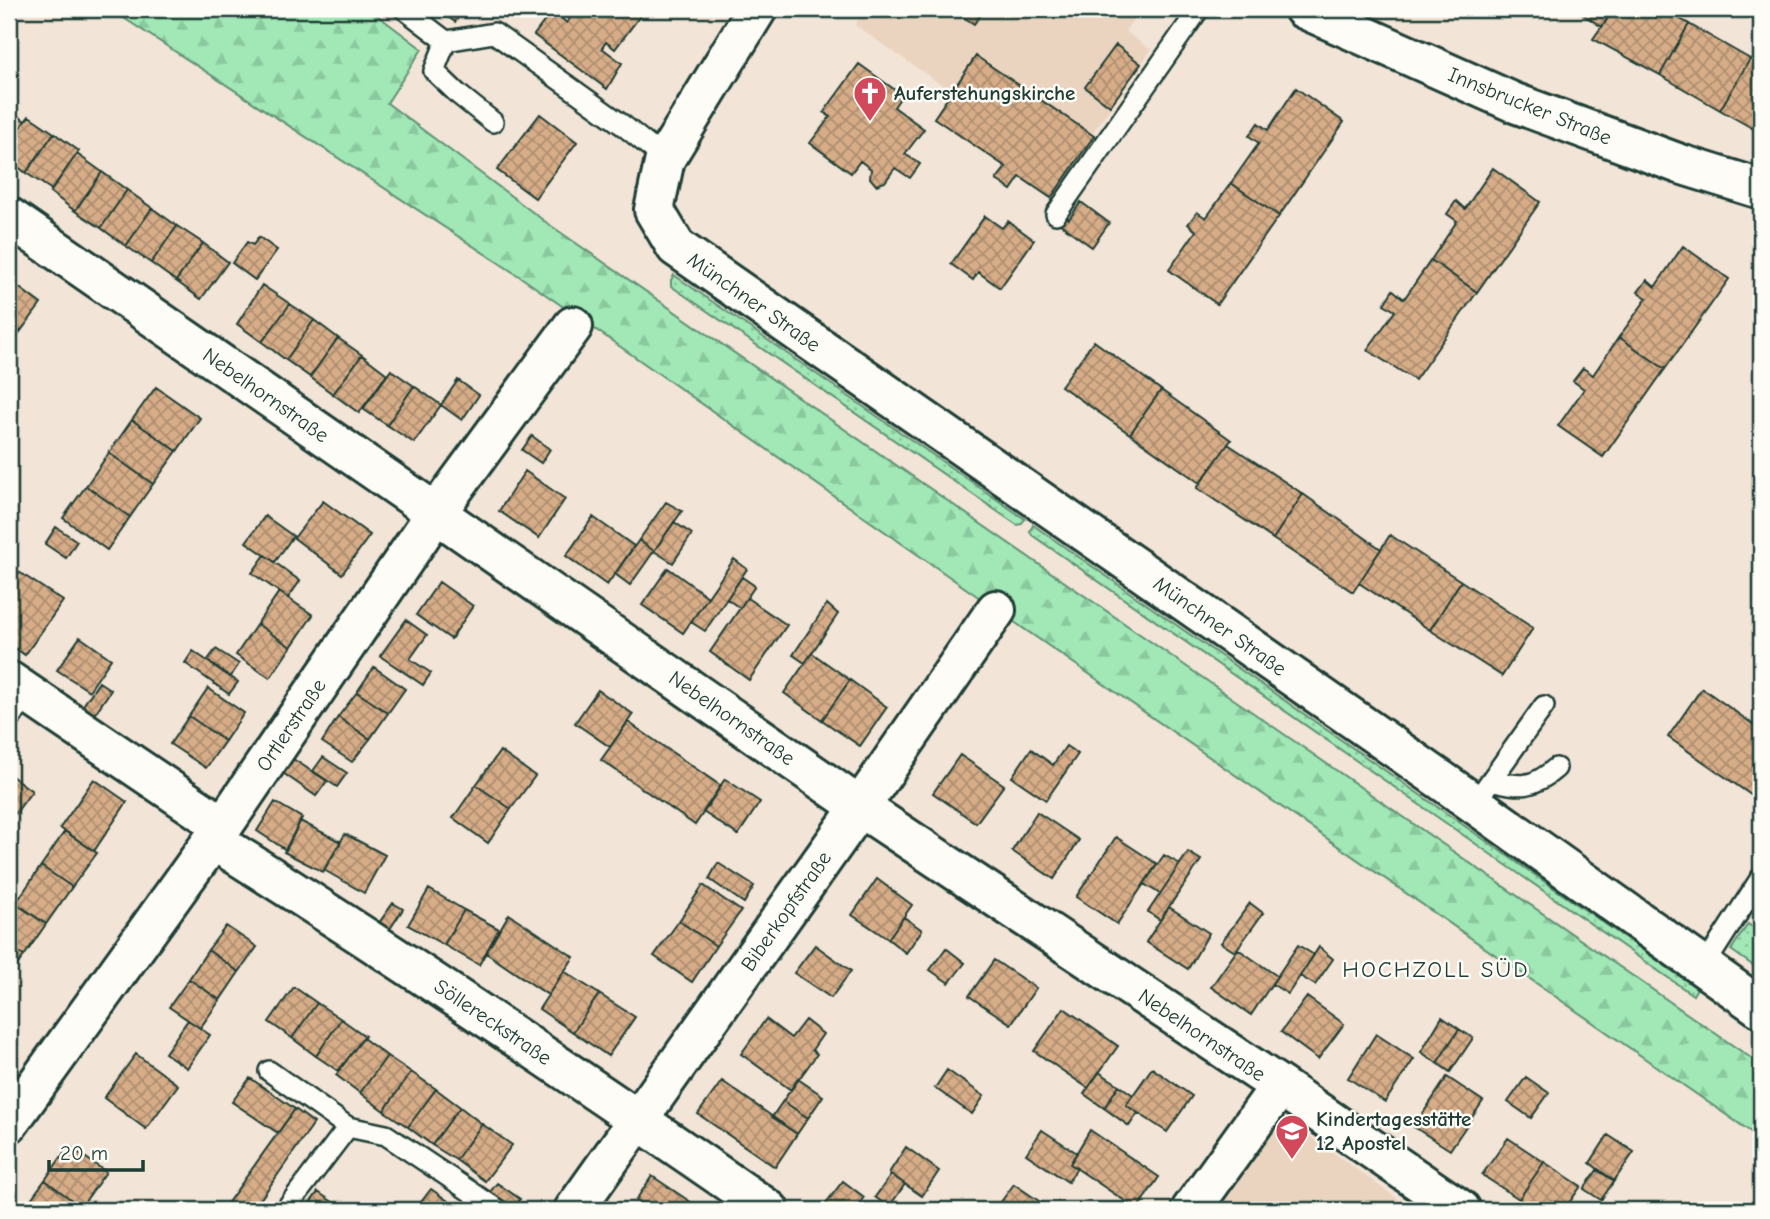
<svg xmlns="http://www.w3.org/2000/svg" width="1770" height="1219" font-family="'Comic Neue',sans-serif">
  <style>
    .built { fill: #ead4bf }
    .grass { fill: url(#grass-dots); stroke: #609275; stroke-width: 2 }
    .forest { fill: url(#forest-firs); stroke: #609275; stroke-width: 2 }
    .building { fill: url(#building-cross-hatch); stroke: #1f3d34; stroke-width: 2 }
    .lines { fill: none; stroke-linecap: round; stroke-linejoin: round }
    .service-casing { stroke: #1f3d34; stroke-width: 24 }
    .minor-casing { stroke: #1f3d34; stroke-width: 44 }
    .service { stroke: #fdfcf7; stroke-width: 19 }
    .minor { stroke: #fdfcf7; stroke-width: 38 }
    .labels { text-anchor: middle; stroke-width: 5; stroke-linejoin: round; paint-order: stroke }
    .poi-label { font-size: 21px; font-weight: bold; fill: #1f3d34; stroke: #fdfcf7; text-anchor: start }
    .street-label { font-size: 21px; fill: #1f3d34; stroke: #fdfcf7 }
    .neighbourhood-label { font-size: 23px; letter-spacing: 2px; fill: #1f3d34; stroke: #fdfcf7 }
  </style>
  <defs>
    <pattern id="grass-dots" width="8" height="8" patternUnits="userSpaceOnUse" patternTransform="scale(1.75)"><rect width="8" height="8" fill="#a1e8b6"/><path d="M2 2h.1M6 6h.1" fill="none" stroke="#8ac89d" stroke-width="1.8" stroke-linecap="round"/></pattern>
    <pattern id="forest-firs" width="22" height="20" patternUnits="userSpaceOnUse" patternTransform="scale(1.75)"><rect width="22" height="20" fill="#a1e8b6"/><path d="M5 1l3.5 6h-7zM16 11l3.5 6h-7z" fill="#8ac89d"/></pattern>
    <pattern id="building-cross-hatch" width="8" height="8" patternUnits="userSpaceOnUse" patternTransform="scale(1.75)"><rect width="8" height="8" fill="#d7ad88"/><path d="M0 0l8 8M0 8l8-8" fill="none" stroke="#ae8e70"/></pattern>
  </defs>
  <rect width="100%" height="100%" fill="#f2e4d6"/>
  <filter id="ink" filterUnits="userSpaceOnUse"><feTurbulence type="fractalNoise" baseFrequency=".0143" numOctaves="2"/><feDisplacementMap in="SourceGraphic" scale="14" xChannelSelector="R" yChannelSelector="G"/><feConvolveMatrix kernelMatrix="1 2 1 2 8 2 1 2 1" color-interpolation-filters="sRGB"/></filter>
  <g filter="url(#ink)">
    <path class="built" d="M865,9H1140L1125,31L1151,50L1091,135L976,57L952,92L855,25Z
      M1275,1111L1413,1210H1207Z"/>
    <path class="grass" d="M674,275L1025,519L1021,524L1017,525L671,286V280Z
      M1033,525L1697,988L1693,995L1032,535L1030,531Z
      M1748,924L1761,933V971L1731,950Z"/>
    <path class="forest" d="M110,9H369L422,49L387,103L547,223L1761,1065V1122L1754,1134L1007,617L522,278Z"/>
    <path class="building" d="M436,9H465L455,22Z
      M557,9H640L643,12L615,49L606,42L602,48L622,63L607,89L534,35L552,11L567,23L570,18Z
      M951,9H985L974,24Z
      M1575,9H1614L1602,27Z
      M1614,9H1662L1689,24L1660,75L1593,39Z
      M1689,24L1750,59L1720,110L1660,75Z
      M1116,45L1141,64L1110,106L1085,87Z
      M976,56L1094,136L1051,198L1020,177L1011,190L1001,183L996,180L1006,167L934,118Z
      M1750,59L1761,65V133L1720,110Z
      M859,64L902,95L894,107L924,129L905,154L920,164L910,178L895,168L885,182L876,185L870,178L871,169L860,161L851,173L810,143L830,117L824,112Z
      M1296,88L1344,122L1279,216L1231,183L1259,143L1249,136L1258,123L1268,130Z
      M9,109L25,121L9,143Z
      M540,114L577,142L535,198L497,170Z
      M29,116L54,133L26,173L9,160V143Z
      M54,133L79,151L52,190L26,173Z
      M77,154L102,172L75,211L50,192Z
      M1493,168L1540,202L1477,292L1431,260L1457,221L1447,214L1456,201L1465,209Z
      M102,172L127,190L101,228L75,211Z
      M1231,183L1279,216L1217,304L1169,270L1196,231L1188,224L1197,212L1206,218Z
      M127,190L152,208L126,246L101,228Z
      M1081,202L1109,223L1092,247L1056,221L1062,213L1069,219Z
      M152,208L177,226L151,263L126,246Z
      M985,216L1002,228L1008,221L1034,240L1000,288L978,272L973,280L951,264Z
      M177,226L203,243L176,281L151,263Z
      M259,237L277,250L255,280L232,263L247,242L253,245Z
      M203,243L228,262L201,299L176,281Z
      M1683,246L1729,279L1665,369L1619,337L1647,298L1638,292L1647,280L1655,287Z
      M1431,260L1477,292L1415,380L1367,350L1395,311L1384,304L1393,290L1404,299Z
      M9,280L41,304L20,332L9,324Z
      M262,285L290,304L262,342L237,324Z
      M290,304L314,320L286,360L262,342Z
      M314,320L338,338L310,377L286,360Z
      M9,324L20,332L9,347Z
      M1619,337L1665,369L1603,457L1558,426L1584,389L1573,381L1583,368L1593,375Z
      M338,338L362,355L333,394L310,377Z
      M1094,341L1161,390L1130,434L1061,386Z
      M362,355L387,374L359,413L333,394Z
      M391,370L414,386L387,425L363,409Z
      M458,380L479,395L462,420L441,405Z
      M414,386L441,405L414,443L387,425Z
      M156,387L200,418L177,451L132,420Z
      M1161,390L1231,440L1200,483L1130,434Z
      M132,420L177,451L153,484L109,453Z
      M532,436L550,449L541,463L522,450Z
      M1228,444L1303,494L1273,539L1197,488Z
      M109,453L153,484L130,517L86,486Z
      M525,471L565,499L539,538L499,511Z
      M86,486L130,517L107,550L63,518Z
      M1303,494L1381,549L1353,592L1273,539Z
      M323,501L370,535L342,574L294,538Z
      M666,502L682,511L654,551L639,540Z
      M265,516L293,536L275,562L246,542Z
      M593,517L634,546L607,585L566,556Z
      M674,522L692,534L673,563L654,551Z
      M56,527L77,541L66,558L45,544Z
      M1390,535L1461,581L1430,630L1359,583Z
      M639,540L654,551L630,585L615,574Z
      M265,555L300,581L288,598L252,573Z
      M734,559L747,569L705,631L691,622Z
      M668,568L708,597L683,633L642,605Z
      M19,572L63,601L25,655L9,644V588Z
      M742,577L755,586L740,608L727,599Z
      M1461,581L1533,628L1502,676L1430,630Z
      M439,582L473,606L451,639L416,615Z
      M279,592L313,615L291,647L257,624Z
      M747,598L787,625L749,680L710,652Z
      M827,604L838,614L805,663L793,655Z
      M406,620L427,635L410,659L431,673L423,685L380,656Z
      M257,624L291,647L270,678L236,655Z
      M80,637L111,659L89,691L57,670Z
      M216,649L239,664L230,677L207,661Z
      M193,651L238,682L229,694L185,663Z
      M812,653L850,680L822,720L784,693Z
      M374,667L405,689L388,713L357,692Z
      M850,680L887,707L860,746L822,720Z
      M99,682L111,690L94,715L82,707Z
      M208,688L244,713L225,741L189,716Z
      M1702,688L1761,730V802L1668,737Z
      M598,690L633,714L610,747L575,723Z
      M357,692L388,713L370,739L338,717Z
      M189,716L225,741L206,768L170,744Z
      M338,717L370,739L352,762L322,742Z
      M628,722L721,786L695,825L601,760Z
      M1066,746L1078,754L1046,800L1012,777L1031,749L1053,765Z
      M500,751L535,776L511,809L476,785Z
      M960,755L1004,785L976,823L933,793Z
      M323,757L347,773L337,787L313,771Z
      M293,759L327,781L316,796L283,773Z
      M9,774L32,791L15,814L9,810Z
      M94,779L127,802L94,851L60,828Z
      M725,779L760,802L738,835L703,812Z
      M476,785L511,809L488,843L453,818Z
      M275,802L302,818L286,850L257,831Z
      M1037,812L1079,840L1054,879L1012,851Z
      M300,821L341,842L323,872L284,852Z
      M65,831L97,853L72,887L41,866Z
      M345,834L385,855L364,893L324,870Z
      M1116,837L1157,864L1117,924L1076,897Z
      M1188,852L1201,860L1160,920L1148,912Z
      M1164,855L1180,864L1160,894L1144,884Z
      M718,863L754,886L744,903L709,879Z
      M41,866L72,887L46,924L16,903Z
      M877,879L912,905L888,939L852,915Z
      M703,885L741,911L716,946L679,921Z
      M429,889L464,910L444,945L408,925Z
      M13,902L46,924L24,956L9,946V908Z
      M393,903L403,909L390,929L379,923Z
      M1250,903L1263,913L1235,952L1221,943Z
      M1169,907L1209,933L1188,969L1146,942Z
      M464,910L499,929L479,965L444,945Z
      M509,914L574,957L548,995L486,953Z
      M904,917L922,930L906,953L888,939Z
      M679,921L716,946L692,982L654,956Z
      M226,926L257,947L239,972L208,950Z
      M815,945L851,971L831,998L794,973Z
      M1298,945L1314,955L1288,994L1272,984Z
      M9,946L24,956L12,972L9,969Z
      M1319,947L1333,959L1315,985L1300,976Z
      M946,948L965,963L949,983L930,970Z
      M1238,949L1277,976L1251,1015L1211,987Z
      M208,950L239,972L220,1000L189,979Z
      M994,960L1036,988L1011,1024L969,996Z
      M564,971L599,994L573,1032L539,1009Z
      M189,979L220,1000L200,1028L169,1007Z
      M294,987L317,1003L292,1038L269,1022Z
      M599,994L635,1017L608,1056L573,1032Z
      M1307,997L1344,1024L1318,1059L1281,1032Z
      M317,1003L341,1019L316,1056L292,1038Z
      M1064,1008L1118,1046L1088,1088L1034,1051Z
      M1442,1017L1459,1029L1437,1063L1421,1052Z
      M341,1019L365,1036L338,1071L316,1056Z
      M766,1019L791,1038L805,1020L823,1034L812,1050L817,1054L791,1090L741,1054Z
      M188,1020L210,1035L187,1068L165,1053Z
      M1459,1029L1473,1038L1450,1072L1437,1063Z
      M1376,1034L1414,1059L1385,1102L1348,1078Z
      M363,1038L387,1056L360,1093L336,1075Z
      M136,1054L178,1085L146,1129L104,1098Z
      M387,1056L411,1072L384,1111L360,1093Z
      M1152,1068L1192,1096L1167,1132L1126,1105Z
      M947,1070L984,1096L972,1114L935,1088Z
      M411,1072L436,1089L408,1127L384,1111Z
      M1099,1072L1119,1085L1104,1108L1084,1094Z
      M1447,1077L1483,1101L1450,1150L1414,1127Z
      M1526,1077L1549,1093L1531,1118L1508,1102Z
      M250,1078L295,1109L278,1133L232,1102Z
      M798,1079L823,1096L808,1118L783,1101Z
      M722,1081L797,1134L775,1167L698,1114Z
      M1119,1085L1133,1095L1126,1105L1138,1113L1129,1126L1104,1108Z
      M436,1089L460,1107L432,1145L408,1127Z
      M783,1101L808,1118L797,1134L772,1117Z
      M460,1107L482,1124L456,1160L432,1145Z
      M295,1109L314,1123L253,1210H227L224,1208Z
      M482,1124L512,1145L485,1181L456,1160Z
      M1042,1130L1077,1153L1070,1164L1077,1168L1068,1182L1026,1154Z
      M1090,1130L1159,1177L1137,1209L1070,1164Z
      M1608,1135L1634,1152L1614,1181L1590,1163Z
      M1508,1138L1544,1162L1519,1199L1482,1175Z
      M69,1146L106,1172L81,1207L45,1180Z
      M906,1147L939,1171L922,1196L889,1173Z
      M1544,1162L1581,1186L1564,1210H1535L1519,1199Z
      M1597,1170L1614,1181L1601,1200L1584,1189Z
      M891,1175L905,1184L889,1207L875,1197Z
      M652,1176L692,1203L687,1210H651L636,1200Z
      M45,1180L81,1207L78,1210H23Z
      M843,1181L864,1197L855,1210H836L826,1203Z
      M497,1183L520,1199L512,1210L487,1196Z
      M1014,1184L1052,1210H995Z
      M431,1189L461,1210H415Z
      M318,1192L334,1203L329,1210H305Z"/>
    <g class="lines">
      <defs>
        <path id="service" d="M404,9L446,41L494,33L624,126L665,159
          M446,41L434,71L458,94L493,122
          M1056,214L1199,9
          M9,721L27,694
          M1491,780C1520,787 1532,789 1556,768
          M1474,804L1544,706
          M1703,968L1760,879
          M269,1071L348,1127L386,1135L498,1210
          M285,1210L348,1127"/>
        <path id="minor" d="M757,9L665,159L654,210L676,247L1448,785L1761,1008
          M1304,9L1515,103L1680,164L1761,189
          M9,217L860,807L1280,1086L1461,1210
          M9,681L223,826
          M213,840C402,959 586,1083 769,1210
          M9,1123L223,826L436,513L573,326
          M574,1210L860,807L996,610
          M1191,1210L1280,1086"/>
      </defs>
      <use href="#service" class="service-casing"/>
      <use href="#minor" class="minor-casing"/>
      <use href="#service" class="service"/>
      <use href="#minor" class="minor"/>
    </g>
  </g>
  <defs>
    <symbol id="church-pin" viewBox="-11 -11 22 30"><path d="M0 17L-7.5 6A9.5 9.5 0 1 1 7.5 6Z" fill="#d1495b" stroke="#fdfcf7"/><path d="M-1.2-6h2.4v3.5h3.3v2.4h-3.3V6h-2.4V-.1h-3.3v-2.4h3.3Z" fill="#fff"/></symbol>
    <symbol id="school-pin" viewBox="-11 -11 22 30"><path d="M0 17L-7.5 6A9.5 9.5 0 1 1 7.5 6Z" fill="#d1495b" stroke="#fdfcf7"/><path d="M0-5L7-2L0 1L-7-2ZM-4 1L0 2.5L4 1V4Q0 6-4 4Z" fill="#fff"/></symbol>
  </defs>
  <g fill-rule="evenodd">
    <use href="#church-pin" x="851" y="74" width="38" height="52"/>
    <use href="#school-pin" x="1273" y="1112" width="38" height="52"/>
  </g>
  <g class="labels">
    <g class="poi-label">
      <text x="894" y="100">Auferstehungskirche</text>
      <text x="1316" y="1126">Kindertagesstätte<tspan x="1316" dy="24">12 Apostel</tspan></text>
    </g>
    <g class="street-label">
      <text transform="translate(1530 106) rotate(22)" y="7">Innsbrucker Straße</text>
      <text transform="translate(754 302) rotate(35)" y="7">Münchner Straße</text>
      <text transform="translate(266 395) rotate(35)" y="7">Nebelhornstraße</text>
      <text transform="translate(1220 626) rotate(35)" y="7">Münchner Straße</text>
      <text transform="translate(732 718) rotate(35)" y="7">Nebelhornstraße</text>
      <text transform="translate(291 725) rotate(-56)" y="7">Ortlerstraße</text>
      <text transform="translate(786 911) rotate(-55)" y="7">Biberkopfstraße</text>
      <text transform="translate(493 1022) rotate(34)" y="7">Söllereckstraße</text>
      <text transform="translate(1202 1035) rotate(34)" y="7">Nebelhornstraße</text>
    </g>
    <g class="neighbourhood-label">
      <text x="1436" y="977">HOCHZOLL SÜD</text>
    </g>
  </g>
  <rect width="1770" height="1219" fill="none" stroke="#fdfcf7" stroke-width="35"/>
  <rect x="18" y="18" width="1735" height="1184" fill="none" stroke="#1f3d34" stroke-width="2.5" filter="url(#ink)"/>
  <path d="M49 1160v10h94v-10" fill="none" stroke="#1f3d34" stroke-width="3.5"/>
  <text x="60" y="1160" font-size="21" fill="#1f3d34" stroke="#fdfcf7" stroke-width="5" paint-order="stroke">20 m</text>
</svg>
